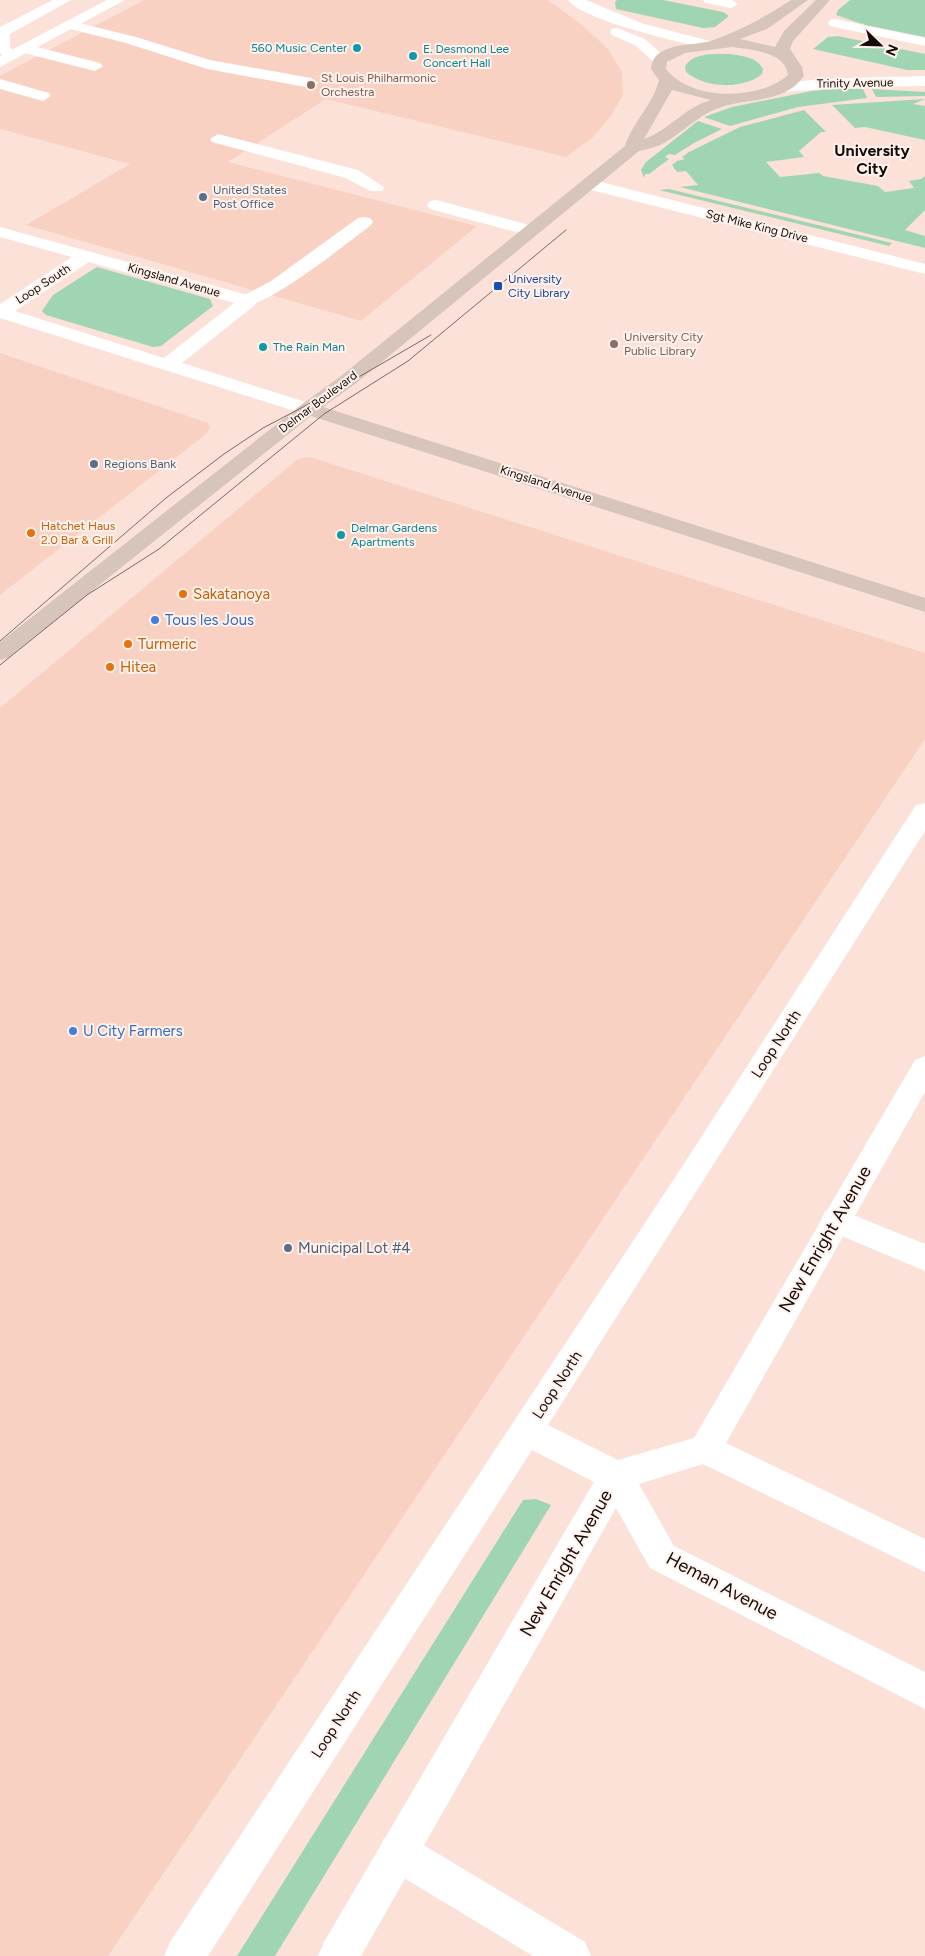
<svg xmlns="http://www.w3.org/2000/svg" width="925" height="1956" font-family="Figtree,sans-serif">
  <style>
    .built { fill: #f9d1c2 }
    .green { fill: #a0d5b3 }
    .lines { fill: none; stroke-linecap: round; stroke-linejoin: round }
    .lane { fill: #fff; fill-rule: evenodd }
    .street { fill: #fff; fill-rule: evenodd }
    .secondary { fill: #d7c5bb; fill-rule: evenodd }
    .tram { stroke: #7b6a64; stroke-width: 1 }
    .culture-dot { fill: #0f9aa8; stroke: #fff2ed; stroke-width: 2 }
    .education-dot { fill: #8d6e63; stroke: #fff2ed; stroke-width: 2 }
    .service-dot { fill: #5c6f8a; stroke: #fff2ed; stroke-width: 2 }
    .transit-dot { fill: #1a4fb4; stroke: #fff2ed; stroke-width: 2 }
    .food-dot { fill: #e8710a; stroke: #fff2ed; stroke-width: 2 }
    .shop-dot { fill: #3f7fe0; stroke: #fff2ed; stroke-width: 2 }
    .labels { text-anchor: middle; stroke-width: 4; stroke-linejoin: round; paint-order: stroke }
    .far-culture-label { font-size: 12px; fill: #0d838f; stroke: #fff2ed; text-anchor: start }
    .far-education-label { font-size: 12px; fill: #785e54; stroke: #fff2ed; text-anchor: start }
    .far-street-label { font-size: 12px; fill: #150b07; stroke: #fff2ed }
    .far-service-label { font-size: 12px; fill: #4e5e75; stroke: #fff2ed; text-anchor: start }
    .far-transit-label { font-size: 12px; fill: #164399; stroke: #fff2ed; text-anchor: start }
    .far-food-label { font-size: 12px; fill: #c56008; stroke: #fff2ed; text-anchor: start }
    .food-label { font-size: 15px; fill: #c56008; stroke: #fff2ed; text-anchor: start }
    .shop-label { font-size: 15px; fill: #366cbe; stroke: #fff2ed; text-anchor: start }
    .street-label { font-size: 15px; fill: #150b07; stroke: #fff2ed }
    .service-label { font-size: 15px; fill: #4e5e75; stroke: #fff2ed; text-anchor: start }
    .far-district-label { font-size: 16px; font-weight: bold; fill: #150b07; stroke: #fff2ed }
    .near-street-label { font-size: 18px; fill: #150b07; stroke: #fff2ed }
  </style>
  <rect width="100%" height="100%" fill="#fbe1d8"/>
  <path class="built" d="M144,0H548L581,24L608,49L622,72L623,94L611,116L592,138L566,157L326,99L228,162L477,226L361,321L26,225L130,164L0,129V76Z
    M0,353L208,423L210,428L206,434L0,595Z
    M310,457L925,653V739L108,1956H0V708L298,459Z"/>
  <path class="green" d="M617,0H663L723,12L729,16L715,27L703,28L616,9L615,2Z
    M850,0H925V37L865,25L836,15L838,10Z
    M838,36L925,54V70H907L813,49L828,37Z
    M730,54C742,56 757,57 763,69L762,74C743,90 704,88 686,72L685,66C694,52 715,54 730,54Z
    M833,89H863L867,98L798,107L730,126L704,117L732,107L812,91Z
    M872,89L925,92V96L876,97Z
    M925,99L913,104L925,106V140L865,127L855,128L832,105Z
    M804,110L826,132H821L799,151L804,157L766,162L780,177L819,173L823,176L878,186L885,192L914,188L909,181L921,179L925,176V210L905,230L925,236V248L680,187L698,185L686,171L677,172L672,165L677,161L685,159L682,157L689,152L740,127Z
    M698,121L722,129L694,143L675,155L669,154L665,157L669,159L649,174H645L644,178L641,170L646,162Z
    M669,189L892,243L889,246L659,190Z
    M97,267L210,299L213,306L161,346L153,347L46,315L42,311L53,295Z
    M536,1499L551,1505L275,1956H237L523,1500Z"/>
  <g class="lines">
    <path class="lane" d="M53,0H71L10,34V47L19,56L16,59H6L0,53V27Z
      M703,0H732L738,4L731,8L705,3Z
      M835,19L925,38V46L830,26L828,23L830,20Z
      M71,21L136,37L210,60L311,78L319,83L311,88L207,69L126,43L66,28L64,25Z
      M25,44L100,63L103,66L95,71L20,52L17,49L20,46Z
      M0,79L49,93L51,96L43,101L0,89Z
      M218,134L358,170L384,187L382,191H370L346,178L212,142L210,139Z
      M436,200L537,227L540,231L537,235L531,236L430,209L427,205L430,201Z
      M364,217L370,218L373,222L370,226C348,242 264,311 241,305L239,301L241,297L271,281L358,218Z
      M836,1208L925,1244V1271L825,1229L821,1220L825,1211Z
      M398,1832L412,1838L585,1942L591,1956H533L384,1866L378,1852L384,1838Z"/>
    <path class="street" d="M107,0H125L0,67V56Z
      M568,0H586L644,24L710,41L712,44L705,48C678,42 582,20 568,0Z
      M617,28L645,39L666,58L669,61L666,64H656L635,45L612,35L610,32L612,29Z
      M925,76V86L836,88L784,92L776,87C783,77 905,77 925,76Z
      M589,179L925,264V274L583,188L581,184L583,180Z
      M0,227L255,297L257,301L255,305L182,363L315,405L318,409L315,413H301L0,318V304L72,257L0,237ZM89,262L234,303L164,358L15,311Z
      M925,803V831L548,1425L618,1460L694,1438L915,1060L925,1056V1092L726,1443L925,1539V1572L703,1464L639,1484L674,1546L925,1672V1709L650,1568L616,1508L361,1956H318L324,1942L594,1482L532,1450L208,1956H164L170,1942L678,1173L916,805Z"/>
    <path class="secondary" d="M791,0H808L767,29L740,39L775,47L784,31L816,0H830L793,41L790,49L802,67L804,76C784,105 744,97 716,109C696,117 682,133 664,143C657,147 647,149 639,151L355,384L323,407L925,598V612L311,416L8,658L0,660V642L301,405L341,376L625,146C633,121 653,105 659,80L651,69C652,60 655,55 663,51C680,42 700,46 716,39C743,29 767,16 791,0ZM732,47C751,50 785,51 788,75C759,101 691,101 666,69L667,62L685,53ZM672,90L711,100C685,107 668,131 644,139Z"/>
    <path class="tram" d="M0,641L166,498L224,454L263,428L345,385L431,335
      M0,665L87,595L159,549L324,414L408,361L566,230"/>
  </g>
  <g class="culture-dot">
    <circle cx="357" cy="48" r="5"/>
    <circle cx="413" cy="56" r="5"/>
    <circle cx="263" cy="347" r="5"/>
    <circle cx="341" cy="535" r="5"/>
  </g>
  <g class="education-dot">
    <circle cx="311" cy="85" r="5"/>
    <circle cx="614" cy="344" r="5"/>
  </g>
  <g class="service-dot">
    <circle cx="203" cy="197" r="5"/>
    <circle cx="94" cy="464" r="5"/>
    <circle cx="288" cy="1248" r="5"/>
  </g>
  <rect class="transit-dot" x="493" y="281" width="10" height="10" rx="2.5"/>
  <g class="food-dot">
    <circle cx="31" cy="533" r="5"/>
    <circle cx="183" cy="594" r="5"/>
    <circle cx="128" cy="644" r="5"/>
    <circle cx="110" cy="667" r="5"/>
  </g>
  <g class="shop-dot">
    <circle cx="155" cy="620" r="5"/>
    <circle cx="73" cy="1031" r="5"/>
  </g>
  <g class="labels">
    <g class="far-culture-label">
      <text x="347" y="52" text-anchor="end">560 Music Center</text>
      <text x="423" y="53">E. Desmond Lee<tspan x="423" dy="14">Concert Hall</tspan></text>
      <text x="273" y="351">The Rain Man</text>
      <text x="351" y="532">Delmar Gardens<tspan x="351" dy="14">Apartments</tspan></text>
    </g>
    <g class="far-education-label">
      <text x="321" y="82">St Louis Philharmonic<tspan x="321" dy="14">Orchestra</tspan></text>
      <text x="624" y="341">University City<tspan x="624" dy="14">Public Library</tspan></text>
    </g>
    <g class="far-street-label">
      <text transform="translate(855 83) rotate(-1)" y="4">Trinity Avenue</text>
      <text transform="translate(757 226) rotate(14)" y="4">Sgt Mike King Drive</text>
      <text transform="translate(174 280) rotate(16)" y="4">Kingsland Avenue</text>
      <text transform="translate(43 284) rotate(-33)" y="4">Loop South</text>
      <text transform="translate(318 402) rotate(-37)" y="4">Delmar Boulevard</text>
      <text transform="translate(546 484) rotate(18)" y="4">Kingsland Avenue</text>
    </g>
    <g class="far-service-label">
      <text x="213" y="194">United States<tspan x="213" dy="14">Post Office</tspan></text>
      <text x="104" y="468">Regions Bank</text>
    </g>
    <g class="far-transit-label">
      <text x="508" y="283">University<tspan x="508" dy="14">City Library</tspan></text>
    </g>
    <g class="far-food-label">
      <text x="41" y="530">Hatchet Haus<tspan x="41" dy="14">2.0 Bar &amp; Grill</tspan></text>
    </g>
    <g class="food-label">
      <text x="193" y="599">Sakatanoya</text>
      <text x="138" y="649">Turmeric</text>
      <text x="120" y="672">Hitea</text>
    </g>
    <g class="shop-label">
      <text x="165" y="625">Tous les Jous</text>
      <text x="83" y="1036">U City Farmers</text>
    </g>
    <g class="street-label">
      <text transform="translate(776 1044) rotate(-57)" y="5">Loop North</text>
      <text transform="translate(557 1385) rotate(-57)" y="5">Loop North</text>
      <text transform="translate(336 1724) rotate(-57)" y="5">Loop North</text>
    </g>
    <g class="service-label">
      <text x="298" y="1253">Municipal Lot #4</text>
    </g>
    <g class="far-district-label">
      <text x="872" y="156">University<tspan x="872" dy="18">City</tspan></text>
    </g>
    <g class="near-street-label">
      <text transform="translate(825 1239) rotate(-60)" y="6">New Enright Avenue</text>
      <text transform="translate(566 1563) rotate(-60)" y="6">New Enright Avenue</text>
      <text transform="translate(722 1586) rotate(28)" y="6">Heman Avenue</text>
    </g>
  </g>
  <g transform="translate(880 45) rotate(113)" stroke="#fff2ed" stroke-width="4" paint-order="stroke">
  <path d="M0-4L9 19L0 12L-9 19Z" fill="#150b07"/>
  <text y="-8" font-size="14" font-weight="bold" text-anchor="middle" fill="#150b07">N</text>
  </g>
</svg>
